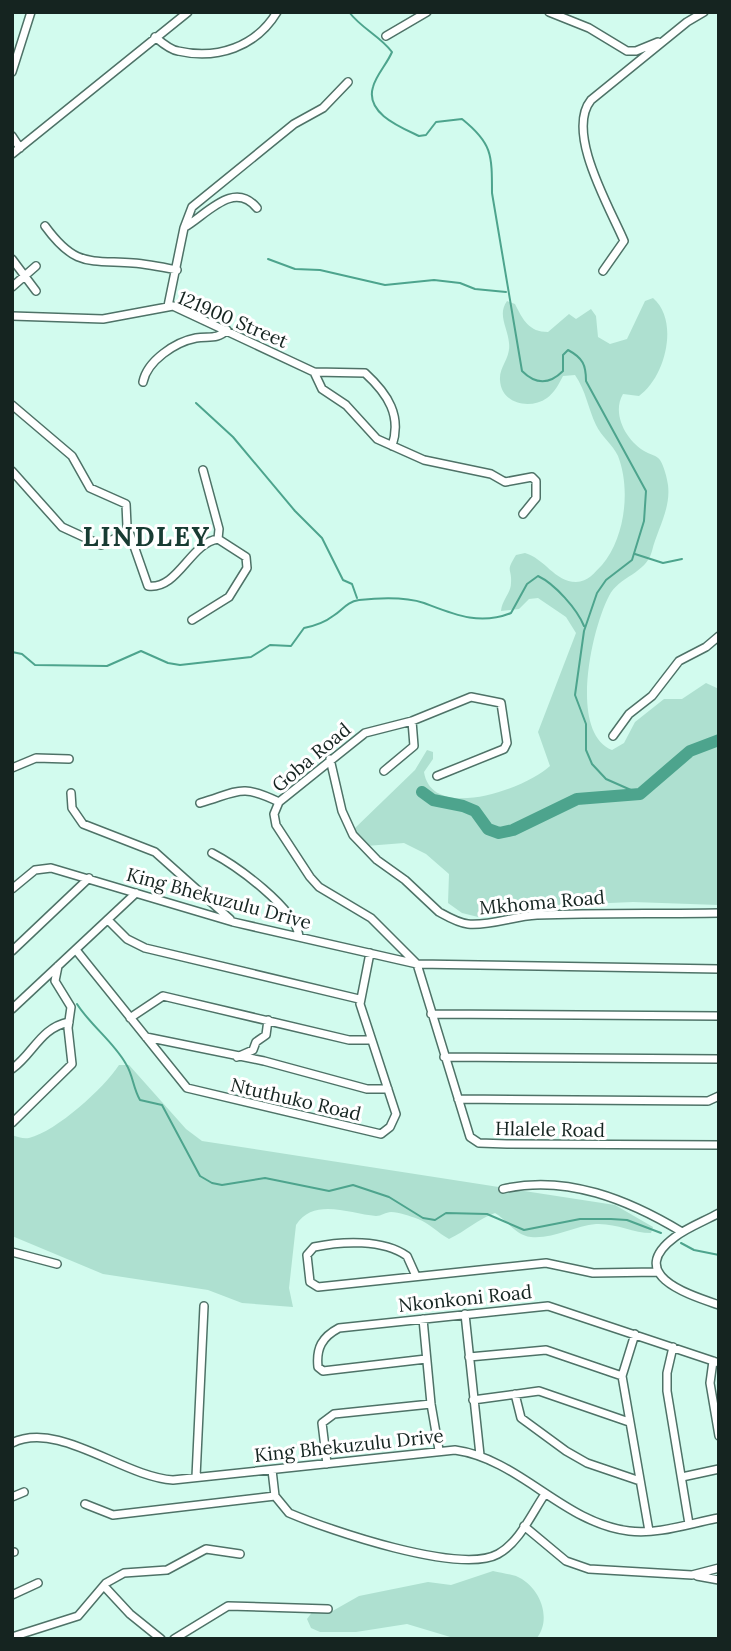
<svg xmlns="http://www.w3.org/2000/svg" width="731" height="1651" font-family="Lora,serif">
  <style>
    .green { fill: #aee0d0 }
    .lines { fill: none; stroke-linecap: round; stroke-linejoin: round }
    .stream { stroke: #4da48d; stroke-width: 2 }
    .river { stroke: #4da48d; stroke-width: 12 }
    .minor-casing { stroke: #4e7267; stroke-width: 10 }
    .minor { stroke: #fff; stroke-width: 7 }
    .labels { text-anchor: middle; stroke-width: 6; stroke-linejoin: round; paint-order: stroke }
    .street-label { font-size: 19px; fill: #152420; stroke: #fff }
    .district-label { font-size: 26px; font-weight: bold; letter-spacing: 2px; fill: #183c33; stroke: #fff }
  </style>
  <rect width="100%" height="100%" fill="#d2fbee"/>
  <path class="green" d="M653,298C680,321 665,378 639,396L623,394C611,414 627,442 646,452C651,455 656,455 660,460C664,466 667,478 668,485C671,509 657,530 652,551C646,574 619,576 609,596C592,628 568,732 612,750L624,743L635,722L664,699H682L706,683L719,689V905L633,902L514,907L478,917L462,913L448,903L449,874L426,854L404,843L366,846L354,829L415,770L427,750L433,752V759L424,772C432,823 527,788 550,766L538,732L576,633L566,617L538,598L529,599L519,609L501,611C502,600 511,593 511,583C512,567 505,573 516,555L525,553C544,558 555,582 576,582C588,582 595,572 602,565C625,538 631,489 618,456C613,445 601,436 596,425C588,408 586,391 575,375L563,376C559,384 554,393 547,398C530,410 501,404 500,380C499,367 511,358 509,343C508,328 497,315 507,301L515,304C523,320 529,332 548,332L569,314L576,319L591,309L596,316L598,337L610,344L627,339L645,301Z
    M119,1065H129L186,1129L202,1141L615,1205L653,1227L651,1233C633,1233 616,1223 596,1224C575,1226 553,1239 531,1237C515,1235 508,1221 495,1213C478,1219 466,1231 449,1239C438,1233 429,1223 418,1219C410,1216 399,1212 391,1212C386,1212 381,1216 376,1216C350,1214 314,1197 296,1225L289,1288L293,1307L242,1303L208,1290L103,1274L12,1236V1135C18,1137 23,1139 29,1138C57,1131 104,1088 119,1065Z
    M493,1571C501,1573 509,1574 516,1576C540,1586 553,1619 536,1639H457L407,1624L356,1632H320L311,1628L307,1619L313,1611L329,1613L359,1596L428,1582L451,1585Z"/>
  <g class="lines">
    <path class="stream" d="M349,12C362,29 380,36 392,52C387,64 376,75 373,87C365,113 400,127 419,136L426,135L436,122L462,119C492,143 492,154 492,193L522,371C536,385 550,384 563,371V355L568,350C583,358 586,365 586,381L646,491L644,521L632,560L606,580L597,593L584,631L575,695L586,724V750L592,764L606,779L640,794
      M268,259L295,269L320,270L385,285L434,280L460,283L475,289L506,292
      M196,403L233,437L295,511L322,538L343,580L352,584L357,598
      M635,554L663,563L682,559
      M12,652L22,654L35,665L107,666L141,651L168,663L180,665L251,657L270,645L291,646L304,628C314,626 324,623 333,616C343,610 346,602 359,600C378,598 406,597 424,603C453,614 479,626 511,613L527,584L538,576C555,584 577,609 584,626
      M77,1004C91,1026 113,1041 126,1064C133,1075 133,1088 140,1100L162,1105L200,1176L212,1183L222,1185L265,1178L329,1191L353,1185L389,1197L423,1218L435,1220L446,1213L487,1214L524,1230L580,1219H611L627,1220L661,1233
      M681,1243L694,1250L719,1255"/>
    <path class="river" d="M422,792L433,800L463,806L475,811L488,829L499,833L513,830L577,799L640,794L690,751L719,740"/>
    <defs>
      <path id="minor" d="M549,12L589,28L627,51H636L658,42
        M386,36L427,12
        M155,37C161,42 170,50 178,51C217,60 256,47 277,12
        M12,72L31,12
        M12,136L20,148
        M12,154L188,12
        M45,226C75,267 88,260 133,263C147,264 162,267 177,270
        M185,227C207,214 234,180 257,208
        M12,259L36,291
        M603,271L624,241C610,208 565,132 591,100L687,22L704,12
        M12,287L36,266
        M168,306L184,228L192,207L294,124L323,108L348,82
        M12,316L103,319L173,306L314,372L365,373C388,394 402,416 392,446
        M314,372L322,389L346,405L377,439L424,460L491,474L505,482L532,477L536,481V498L523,514
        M143,382C147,361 175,342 196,338C209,336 217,340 227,330
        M12,405L72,456L90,488L126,504L127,526L148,586C178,590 190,543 218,539L219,529L203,470
        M12,471L62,527L101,545L129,532
        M192,620L229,597L247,568L246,557L218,539
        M613,736L629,714L652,696L679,661L706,647L719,636
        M330,759L342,811L353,835L377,860L405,880L439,912C448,917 458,923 468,924C491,926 514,916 537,915C598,913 658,914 719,913
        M12,768L36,758L69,759
        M384,771L414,746L412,721
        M437,776L504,749L507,743L501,703L471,697L412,721L365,733L279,802L274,814L276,825L310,877L319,887L371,918L417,964L470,1137L479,1143L507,1144L719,1145
        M71,793L72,808L83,824L155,852L230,919
        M200,803C238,792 240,783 279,802
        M212,853C237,866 295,908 299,936
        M12,889L35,870L51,868L233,922L417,964L719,969
        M108,920L127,939L145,948L359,999
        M76,950L187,1088L381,1134L390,1127L396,1114L360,1004L370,953
        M12,951L89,878
        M12,1009L136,893
        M431,1014L719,1016
        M130,1018L163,996L349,1040H371
        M146,1037L264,1061L367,1089H388
        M237,1057L253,1050L256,1042L266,1035L268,1020
        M444,1057L719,1059
        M12,1069C34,1053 40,1028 69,1022
        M458,1099L708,1101L719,1096
        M12,1123L72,1064L68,1028L71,1007L55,981L58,966
        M503,1189C566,1174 629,1200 682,1232
        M719,1213C705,1221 688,1227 675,1237C624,1275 690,1295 719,1305
        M12,1252L57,1264
        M416,1276L407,1256C383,1239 342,1241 314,1247L307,1255L310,1282L318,1287L546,1263L593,1273L658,1272
        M465,1314L480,1455
        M423,1319L431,1404L439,1450
        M635,1334L622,1376L649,1531
        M673,1347L667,1373V1391L689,1524
        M469,1357L546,1350L622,1376
        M426,1359L323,1371L318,1367C316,1348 322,1337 339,1328L548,1306L719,1363
        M713,1361L710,1383L719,1436
        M515,1394L521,1418L566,1451L587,1463L640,1481
        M473,1400L539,1391L629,1422
        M12,1443C59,1420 123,1477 173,1480L455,1450C520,1459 563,1523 629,1531C657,1535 691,1523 719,1518
        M327,1464L322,1423L334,1414L431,1404
        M272,1470L275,1496L289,1513C329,1530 460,1575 498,1554C519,1543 532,1513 545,1494
        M196,1477L204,1306
        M682,1477L719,1469
        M12,1497L24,1492
        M85,1504L113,1515L275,1496
        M524,1526L566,1561L589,1569L692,1575L719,1568
        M12,1552H14
        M697,1576L719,1580
        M104,1586L130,1614L161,1639
        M12,1595L38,1583
        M12,1637L78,1616L106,1583L124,1573L167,1570L206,1549L240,1554
        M174,1639L228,1606L328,1609"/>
    </defs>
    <use href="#minor" class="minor-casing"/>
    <use href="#minor" class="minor"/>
  </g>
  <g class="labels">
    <g class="street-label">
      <text transform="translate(233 319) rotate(23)" y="7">121900 Street</text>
      <text transform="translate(311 757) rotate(-40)" y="7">Goba Road</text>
      <text transform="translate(219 898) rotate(15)" y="7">King Bhekuzulu Drive</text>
      <text transform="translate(542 902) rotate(-5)" y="7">Mkhoma Road</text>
      <text transform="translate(296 1099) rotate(13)" y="7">Ntuthuko Road</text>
      <text transform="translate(550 1129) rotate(1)" y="7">Hlalele Road</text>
      <text transform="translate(465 1298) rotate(-6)" y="7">Nkonkoni Road</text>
      <text transform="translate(349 1445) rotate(-6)" y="7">King Bhekuzulu Drive</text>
    </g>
    <g class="district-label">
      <text x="147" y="546">LINDLEY</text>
    </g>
  </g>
  <rect width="731" height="1651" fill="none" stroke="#152420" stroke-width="28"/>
</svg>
